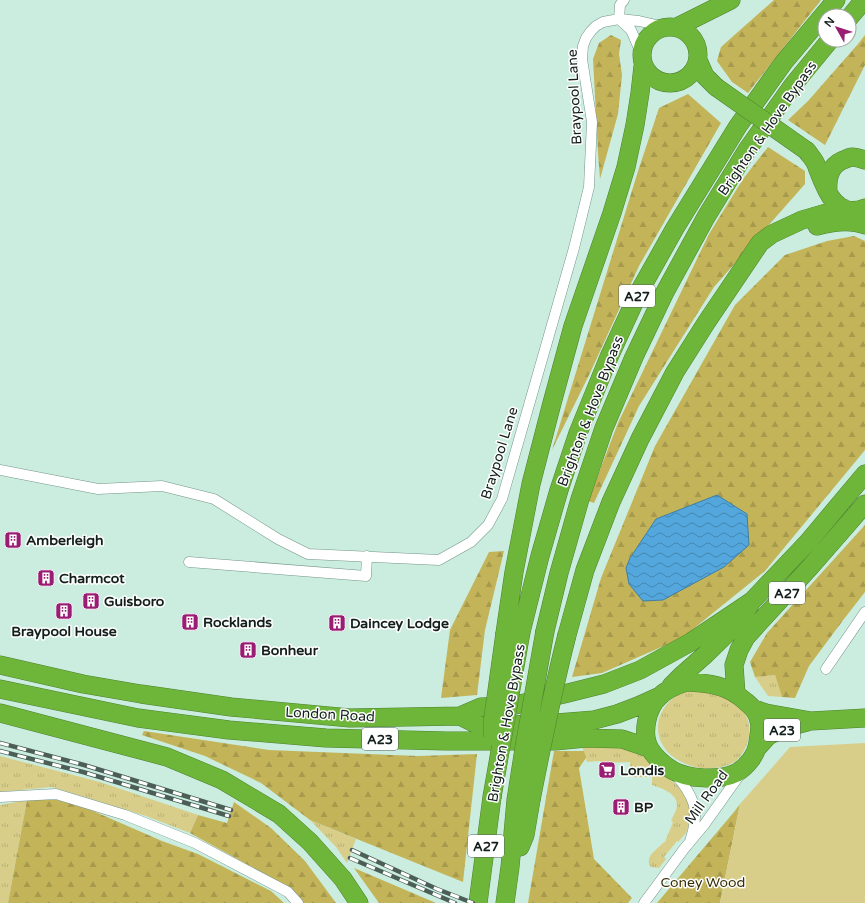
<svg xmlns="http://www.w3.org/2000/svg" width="865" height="903" font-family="'Varela Round',sans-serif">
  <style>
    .grass { fill: url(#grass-tufts) }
    .forest { fill: url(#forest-firs) }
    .park { fill: #d9ce89 }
    .water { fill: url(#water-waves); stroke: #407ea3 }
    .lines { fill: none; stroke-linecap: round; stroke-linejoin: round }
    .street-casing { stroke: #759589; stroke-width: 11 }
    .highway-casing { stroke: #4e812f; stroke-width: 19 }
    .street { stroke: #fff; stroke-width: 10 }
    .highway { stroke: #6eb63a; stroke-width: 18 }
    .rail-casing { stroke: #4b5f58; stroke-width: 4.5 }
    .rail { stroke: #fff; stroke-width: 3; stroke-dasharray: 9; stroke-linecap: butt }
    .highway-bridge-casing { stroke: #4e812f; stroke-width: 19; stroke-linecap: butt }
    .highway-bridge { stroke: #6eb63a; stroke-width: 18 }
    .labels { text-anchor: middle; stroke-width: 3; stroke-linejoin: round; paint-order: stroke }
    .shield { fill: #fff; stroke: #59625f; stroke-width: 1 }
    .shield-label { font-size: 13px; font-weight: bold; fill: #121f1b }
    .street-label { font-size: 14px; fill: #121f1b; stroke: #fff }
    .poi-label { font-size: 14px; font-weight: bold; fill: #121f1b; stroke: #fff; text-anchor: start }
    .park-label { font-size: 14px; fill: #362f06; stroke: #fff }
  </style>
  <defs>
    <pattern id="grass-tufts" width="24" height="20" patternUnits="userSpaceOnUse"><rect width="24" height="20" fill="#d9ce89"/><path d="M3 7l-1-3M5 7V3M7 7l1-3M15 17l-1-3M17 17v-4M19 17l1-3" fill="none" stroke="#b9b076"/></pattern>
    <pattern id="forest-firs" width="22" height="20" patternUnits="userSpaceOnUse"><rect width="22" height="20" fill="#c4b459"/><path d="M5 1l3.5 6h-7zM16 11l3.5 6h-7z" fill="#a79a4d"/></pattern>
    <pattern id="water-waves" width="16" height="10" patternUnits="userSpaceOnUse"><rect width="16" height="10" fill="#53a7dd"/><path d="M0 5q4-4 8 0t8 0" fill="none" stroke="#4387b2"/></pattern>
  </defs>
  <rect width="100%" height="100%" fill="#caeddf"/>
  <path class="grass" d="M775,675L782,697L768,696L755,677Z
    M702,690C713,693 727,694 736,702C754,717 753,743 738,759C732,765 723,767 715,768C699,771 677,763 666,750C649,729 661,701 684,692C689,690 696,690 702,690Z
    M582,746L624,748L639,753L651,762L681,789L686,797L691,809V819L686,833L678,842L677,841L664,857L666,859L659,868L651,867C643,857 658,849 664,842H665L673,822L671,821C673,816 677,810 677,805C677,793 661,788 652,785V777H630V762L601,763L600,761L587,762Z
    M0,756L100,782L198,815L190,833L146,816L52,787L0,792Z
    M27,800L8,903H0V805Z
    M310,820L356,839L347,863L336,847Z"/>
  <path class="forest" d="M774,0H821L748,93L732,82L717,61L721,47Z
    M611,35L621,40L619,54L622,75L618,114L600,179L598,153L593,59L599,43Z
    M865,35V65L825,145L788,120L808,101L858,44Z
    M688,94L721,123L639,266L590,373L552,450L639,168L659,108Z
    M768,147L805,171V184L714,287L639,406L594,503L588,501L618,423L709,234L743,179Z
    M854,236L865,241V450L765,571L682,638L602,673L572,677L601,578L655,446L735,305L785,255L827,241Z
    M865,525V592L844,619L809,666L795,698L782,697L775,675L755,677L750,662L767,633Z
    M504,551L485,630L477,695L441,698L450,630L489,552Z
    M144,731L269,750L418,756L477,754L463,882L310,820L261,783L205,756L142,735Z
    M554,751H584L586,758L579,768L594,859L632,898L628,903H528Z
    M27,800H57L84,807L162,841L198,854L271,891L284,903H8Z
    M234,802L271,828L305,861L336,903H303L290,888L190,833L198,815L227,823Z
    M740,804L720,903H657L734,812Z
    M354,868L436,903H379Z"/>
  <path class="park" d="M865,743V903H720L740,804L790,747Z"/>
  <path class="water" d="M717,495L747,514L749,545L724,567L663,600L643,601L629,584L626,568L630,558L656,519Z"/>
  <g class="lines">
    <defs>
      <path id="street" d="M619,19L631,30L641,53
        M619,19L620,5L624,0
        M0,470L98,489L162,486L214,499L278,539L308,554L439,560L471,542L488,525L502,499L574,248L589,187L592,122L582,59L583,46L586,38L591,31L596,26L603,22L619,19L639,21L665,27
        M189,562L366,576L367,556
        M826,669L865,612
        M675,774C694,796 700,810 691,838
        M0,797L56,794L125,815L195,843L288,892L298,903
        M644,903L684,849L704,825L741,773"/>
      <path id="highway" d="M849,18L864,0
        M642 55a28 28 0 1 1 56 0a28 28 0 1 1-56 0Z
        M677,27L731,0
        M698,60L705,76L716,87
        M807,151C810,156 815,160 817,167C825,188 835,220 865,208
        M828,192C827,177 830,164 846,159C848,158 850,157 852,157C856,157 861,159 865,160
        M817,226C832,222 850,219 865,225
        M545,631L559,573L580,499L604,428L634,357L665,292L706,217L747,150L793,85L830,40
        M521,632L540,556L559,490L578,433L609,357L639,292L675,228L738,126L784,62L836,0
        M505,633L514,572L531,484L552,403L573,326L612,213L626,167L635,125L640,93L643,66
        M567,635L585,570L611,502L640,439L675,372L706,323L760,243L772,234L802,220L843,208
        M0,665L83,684L141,694L231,707L350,718L460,716L480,726L556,723L594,720L617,714L638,706L658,697
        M686,682C710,683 727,685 745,701C752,707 757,711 759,721C761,727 759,735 758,742C757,754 747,767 736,773C720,781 687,779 672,770C664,765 655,757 650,749C641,734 647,707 660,696C667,689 677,685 686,682Z
        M671,686L681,676L706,654L739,622L752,601L808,542L865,474
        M0,689L138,718L229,730L326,738L446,741H555L586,738L622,739L649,748
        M736,694L734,665L739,650L746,637L811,566L865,504
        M754,709L766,713L811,721L865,718
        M0,713L167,757L222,780L279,814L310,842L343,879L359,903
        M460,716L481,707L511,706L564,694L604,684L640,670L691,642L752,601
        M758,747L768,736L784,728L807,722
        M520,847L525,835L531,800
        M478,903L492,797
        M505,903L510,867L516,800"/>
    </defs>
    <use href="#street" class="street-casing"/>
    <use href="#highway" class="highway-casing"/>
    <use href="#street" class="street"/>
    <use href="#highway" class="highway"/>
    <defs>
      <path id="rail" d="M0,743L84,765L231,810
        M0,751L83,772L229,816
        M352,850L437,889L473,903
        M350,858L455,903"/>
    </defs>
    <use href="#rail" class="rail-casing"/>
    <use href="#rail" class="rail"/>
    <defs>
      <path id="highway-bridge" d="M716,87L807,151
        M493,737V719L505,633
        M492,797L521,632
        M516,800L524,749L545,631
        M531,800C542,744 553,689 567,635"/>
    </defs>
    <use href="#highway-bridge" class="highway-bridge-casing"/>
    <use href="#highway-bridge" class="highway-bridge"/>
  </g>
  <defs>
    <symbol id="building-square" viewBox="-11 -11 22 22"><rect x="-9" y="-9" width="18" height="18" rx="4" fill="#9a1d74" stroke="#fff"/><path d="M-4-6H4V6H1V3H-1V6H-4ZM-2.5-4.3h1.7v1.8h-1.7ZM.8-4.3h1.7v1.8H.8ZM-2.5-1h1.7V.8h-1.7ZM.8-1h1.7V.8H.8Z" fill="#fff"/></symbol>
    <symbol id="supermarket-square" viewBox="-11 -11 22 22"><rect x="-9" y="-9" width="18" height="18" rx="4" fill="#9a1d74" stroke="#fff"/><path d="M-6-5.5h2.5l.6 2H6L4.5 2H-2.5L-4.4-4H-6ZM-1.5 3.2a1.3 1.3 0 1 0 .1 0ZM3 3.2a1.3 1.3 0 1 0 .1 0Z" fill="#fff"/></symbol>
  </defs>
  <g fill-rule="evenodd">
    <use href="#building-square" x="3" y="530" width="20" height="20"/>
    <use href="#building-square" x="36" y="568" width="20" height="20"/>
    <use href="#building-square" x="81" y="591" width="20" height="20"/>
    <use href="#building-square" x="54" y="601" width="20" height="20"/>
    <use href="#building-square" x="180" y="612" width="20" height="20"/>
    <use href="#building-square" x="327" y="613" width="20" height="20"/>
    <use href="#building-square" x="238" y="640" width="20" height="20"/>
    <use href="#supermarket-square" x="597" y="760" width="20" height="20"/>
    <use href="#building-square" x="611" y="797" width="20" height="20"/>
  </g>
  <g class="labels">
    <g class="shield">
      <rect x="619" y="285" width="36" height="22" rx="3"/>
      <rect x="769" y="582" width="36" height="22" rx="3"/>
      <rect x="764" y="719" width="36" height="22" rx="3"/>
      <rect x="362" y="728" width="36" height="22" rx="3"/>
      <rect x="468" y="835" width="36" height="22" rx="3"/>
    </g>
    <g class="shield-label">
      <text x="637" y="301">A27</text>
      <text x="787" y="598">A27</text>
      <text x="782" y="735">A23</text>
      <text x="380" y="744">A23</text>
      <text x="486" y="851">A27</text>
    </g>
    <g class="street-label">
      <text transform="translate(574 97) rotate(-93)" y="5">Braypool Lane</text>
      <text transform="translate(767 128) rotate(-55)" y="5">Brighton &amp; Hove Bypass</text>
      <text transform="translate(590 411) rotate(-69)" y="5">Brighton &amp; Hove Bypass</text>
      <text transform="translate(499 453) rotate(-73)" y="5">Braypool Lane</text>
      <text transform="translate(330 714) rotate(3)" y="5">London Road</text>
      <text transform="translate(506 723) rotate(-80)" y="5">Brighton &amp; Hove Bypass</text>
      <text transform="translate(706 797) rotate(-54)" y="5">Mill Road</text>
    </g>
    <g class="poi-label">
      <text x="26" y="545">Amberleigh</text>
      <text x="59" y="583">Charmcot</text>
      <text x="104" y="606">Guisboro</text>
      <text x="203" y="627">Rocklands</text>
      <text x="350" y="628">Daincey Lodge</text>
      <text x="64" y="636" text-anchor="middle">Braypool House</text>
      <text x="261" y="655">Bonheur</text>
      <text x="620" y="775">Londis</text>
      <text x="634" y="812">BP</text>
    </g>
    <g class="park-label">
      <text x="703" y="887">Coney Wood</text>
    </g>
  </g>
  <g transform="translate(837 28) rotate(309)"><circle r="19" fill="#ffffff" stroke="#a0a5a4"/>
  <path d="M0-3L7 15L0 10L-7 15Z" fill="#9a1d74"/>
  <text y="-6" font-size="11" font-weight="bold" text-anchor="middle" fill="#121f1b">N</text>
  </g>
</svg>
